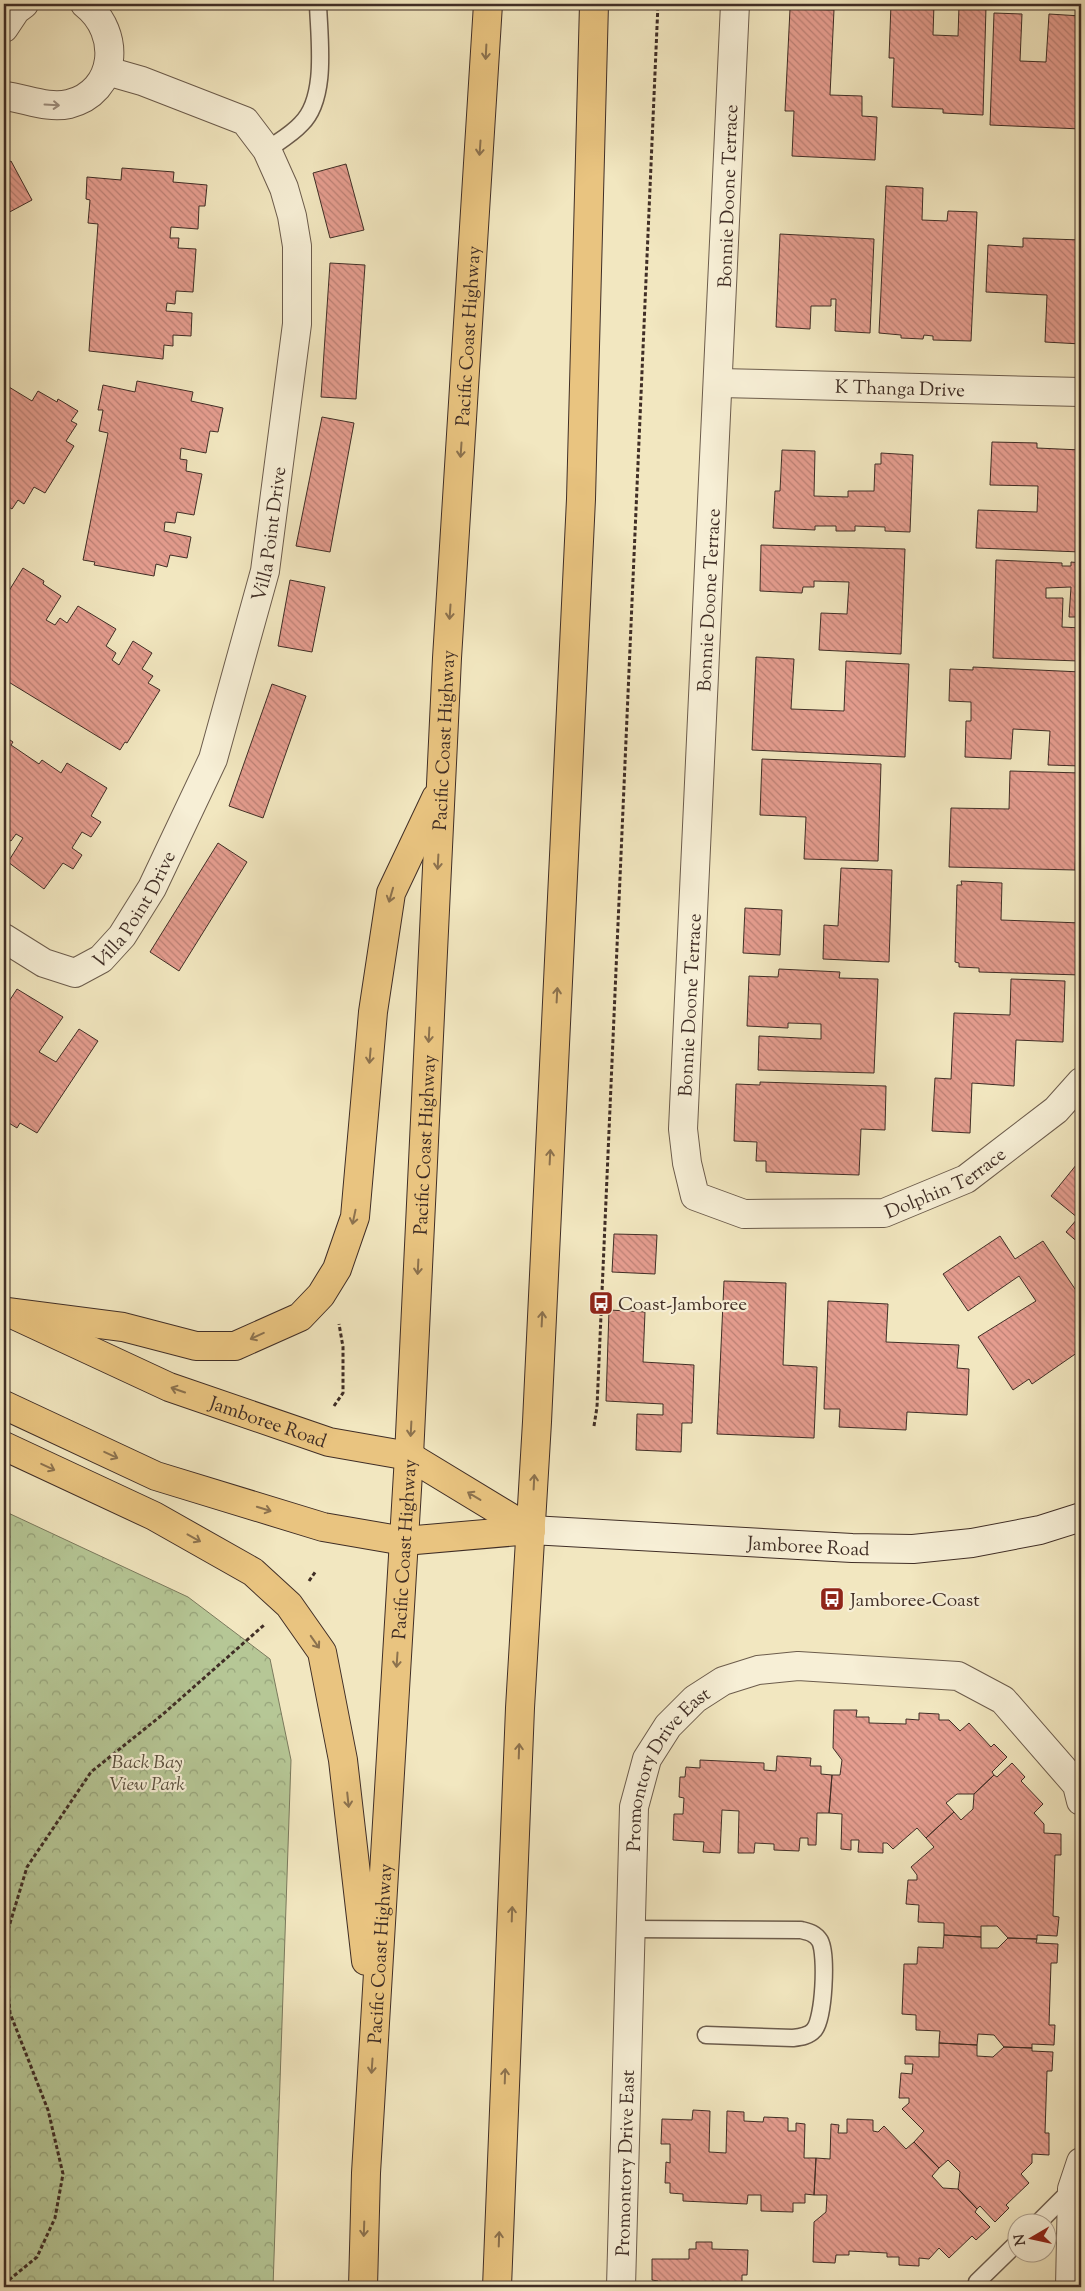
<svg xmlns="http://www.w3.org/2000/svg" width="1085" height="2291" font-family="'Sorts Mill Goudy',serif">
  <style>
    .park { fill: url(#park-crowns); stroke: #7b7a5e }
    .building { fill: url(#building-back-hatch); stroke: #402e26 }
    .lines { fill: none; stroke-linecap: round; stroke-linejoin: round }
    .service-casing { stroke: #6c5c4c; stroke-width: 19 }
    .minor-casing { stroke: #6c5c4c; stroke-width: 30 }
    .tertiary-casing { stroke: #6c5c4c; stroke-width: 30 }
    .secondary-casing { stroke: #402e26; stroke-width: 30 }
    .primary-casing { stroke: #402e26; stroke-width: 30 }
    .trunk-casing { stroke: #402e26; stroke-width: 30 }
    .path { stroke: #402e26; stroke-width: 3; stroke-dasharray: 4 2.5; stroke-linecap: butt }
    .service { stroke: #f7efd6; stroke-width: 16 }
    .minor { stroke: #f7efd6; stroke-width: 28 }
    .tertiary { stroke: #f7efd6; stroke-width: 28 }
    .secondary { stroke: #f7efd6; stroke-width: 28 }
    .primary { stroke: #e9c480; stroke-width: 28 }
    .trunk { stroke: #e9c480; stroke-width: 28 }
    .oneway { stroke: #8c724e }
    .oneway2 { stroke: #9c8e7e }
    .labels { text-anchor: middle; stroke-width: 4.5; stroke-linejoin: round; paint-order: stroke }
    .street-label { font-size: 19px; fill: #402e26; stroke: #f7efd6 }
    .poi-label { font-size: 19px; fill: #402e26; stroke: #f7efd6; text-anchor: start }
    .park-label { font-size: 19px; font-style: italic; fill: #584d3c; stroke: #f7efd6 }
  </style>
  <defs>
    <pattern id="park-crowns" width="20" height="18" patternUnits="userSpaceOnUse" patternTransform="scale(1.25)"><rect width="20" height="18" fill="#b6c796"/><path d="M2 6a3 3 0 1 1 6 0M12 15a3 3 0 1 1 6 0" fill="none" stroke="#95a27a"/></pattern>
    <pattern id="building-back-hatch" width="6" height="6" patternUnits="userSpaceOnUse" patternTransform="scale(1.25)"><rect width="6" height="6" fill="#e59d8f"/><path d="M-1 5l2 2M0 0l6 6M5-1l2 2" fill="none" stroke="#bb8075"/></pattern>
  </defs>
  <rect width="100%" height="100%" fill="#f2e7c0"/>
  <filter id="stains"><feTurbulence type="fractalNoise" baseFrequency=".004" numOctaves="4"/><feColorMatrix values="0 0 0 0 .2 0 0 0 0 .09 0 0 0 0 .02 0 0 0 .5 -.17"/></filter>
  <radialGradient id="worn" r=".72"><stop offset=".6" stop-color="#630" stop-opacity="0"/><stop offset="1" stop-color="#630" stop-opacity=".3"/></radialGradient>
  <path class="park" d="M4,1511L188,1597L270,1659L291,1760L273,2287H4Z"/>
  <path class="building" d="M891,4H934L933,35L958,36L959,6L986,7L983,115L943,113V109L892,107L894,58H889Z
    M790,9L834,10L830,95L862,96V116L877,117L875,160L792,156L794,111H785Z
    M994,13L1022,14L1020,61L1046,62L1049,14L1081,16V129L990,125Z
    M11,161L32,200L4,215V165Z
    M346,164L364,230L330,238L313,173Z
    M122,168L174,172L173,182L207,185L205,206H199L198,229L171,227L170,238H179L178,248L196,249L193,292L176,291L175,304L167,303L166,311L192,313L191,336L173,335V346L164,345L163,359L89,351L98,224L88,223L90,200L86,199L87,177L121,180Z
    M886,186L923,188L922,220L947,221L948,211L977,212L971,341L933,340V336L924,335L923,339L901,338V335L879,333Z
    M780,234L874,239L870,333L835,331L836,299H831V306H811L810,329L776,327Z
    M1023,238L1081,240V344L1045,342L1047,295L986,292L988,245L1023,247Z
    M330,263L365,265L356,399L321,397Z
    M137,381L193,392L191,401L223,408L218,432L210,431L206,453L181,448L180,459L187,460L186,471L202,474L194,515L177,512L175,523L165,522L164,531L191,537L187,558L170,555L167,567L156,564L154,576L94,565L95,562L83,560L108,433L99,431L103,410H98L103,385L135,392Z
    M4,384L32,401L38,391L57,402L58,399L78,411L71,421L77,424L66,441L74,446L45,493L34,487L24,504L18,500L12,509L4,504Z
    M322,417L354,423L330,552L296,546Z
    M992,442L1037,443V448L1081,450V552L976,548L978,510L1037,512L1038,486L990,485Z
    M782,450L815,451L814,496L848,497V491H874L875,464H881V453L913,455L910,532L885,531V527L855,526V531H836V526H815V530L773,528L775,491H780Z
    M761,545L905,549L901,654L819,650L821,613L847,614L849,582L814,581V587H803L802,593L760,591Z
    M996,560L1062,563V566H1071V562L1081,563V617H1069L1071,587L1046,588V598H1063L1062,627L1081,628L1079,661L993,658Z
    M23,568L44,581L43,584L61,596L46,620L55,625L60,618L67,623L78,606L116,629L106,646L116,653L112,660L119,665L133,641L152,653L142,669L153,676L148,683L160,690L127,743L125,742L120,750L7,681L4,687V592L7,594Z
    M290,580L325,587L312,652L278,646Z
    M756,657L794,659L791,709L844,711L846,661L909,664L905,757L752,750Z
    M973,667L1081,672V766L1048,765L1050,731L1013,729L1011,759L965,757L966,721H971V702L949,701L950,669L973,670Z
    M272,684L306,696L263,818L229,806Z
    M4,736L13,742L11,745L39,764L42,760L61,773L67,763L107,788L91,816L101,822L91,837L82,832L72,848L82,855L73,869L63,863L44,889L8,862L23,838L16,834L11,841L4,837Z
    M762,759L881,764L878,861L804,859L806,817L760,815Z
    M1010,771L1081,773V847H1076L1075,870L949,867L951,808L1009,809Z
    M218,843L247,862L179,971L150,952Z
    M841,868L892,870L889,962L823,959L824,925L838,926Z
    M961,881L1002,883L1001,920L1081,923V975L979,972V968L959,967V963L955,962L957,885H962Z
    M745,908L782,910L780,955L743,953Z
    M779,969L840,972L839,978L878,979L874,1073L758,1070L759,1036L821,1039V1024L788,1023V1028L747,1026L749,976L778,977Z
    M1011,979L1065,981L1063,1042L1016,1040L1014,1086L972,1083L970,1133L932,1131L935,1078L951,1079L954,1013L1010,1015Z
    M17,989L63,1017L39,1052L56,1062L79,1029L98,1041L37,1133L20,1123L17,1128L4,1120V1009Z
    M760,1082L886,1086L885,1130L861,1129L859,1175L766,1172V1161H756L757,1142L734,1141L736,1084L760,1085Z
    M1081,1159V1245L1066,1232L1078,1218L1051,1196Z
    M614,1234L657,1235L655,1274L612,1272Z
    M1000,1236L1015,1259L1043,1241L1081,1298V1350L1032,1384L1029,1379L1013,1390L978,1337L1036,1301L1019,1276L968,1311L943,1274Z
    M724,1281L786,1283L783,1365L817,1367L814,1438L717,1434Z
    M828,1301L888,1304L886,1342L959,1345L957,1368L969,1369L967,1415L907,1412L906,1430L839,1427L840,1409H824Z
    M609,1310L645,1312L643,1362L694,1365L692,1423H682L681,1452L636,1450L637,1414L663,1415V1404L606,1401Z
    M834,1710H857L856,1717H869V1723L906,1724V1719L919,1720V1713L939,1714V1720H949L960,1731L969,1723L991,1747L994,1744L1007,1757L992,1772L994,1775L974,1794H957L946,1803L954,1812L926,1838L917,1828L893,1849L887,1843H883V1853L858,1852L859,1840H851V1850L841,1849L842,1814L829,1813L832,1775H840L842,1760L833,1748Z
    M777,1756L811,1758L810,1766H821V1774L832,1775L829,1813H817L816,1845H808V1838H800L799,1851L774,1850V1844L755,1843L754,1853H738L739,1811L722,1810L720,1853L703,1852L704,1842L673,1840L674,1814H683L684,1798L679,1797L680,1777H685L686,1767L700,1768V1760L764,1763V1770L776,1771Z
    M1012,1763L1025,1777L1021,1781L1043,1804L1034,1813L1044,1824V1833L1061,1834V1855H1055L1053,1916L1059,1917L1057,1936L1037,1935V1939L1008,1938L997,1926H981V1937L944,1935V1923L918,1922L919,1905L906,1904L908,1880H917V1875L911,1867L934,1847L926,1838L954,1812L961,1820L973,1809L974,1794L994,1775L997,1777Z
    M944,1935L981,1937V1948H998L1008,1938L1037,1939L1036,1943L1058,1944L1057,1963H1051L1049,2025H1055L1054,2045L1032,2044V2048L1004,2047L994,2035L978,2034L977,2045L939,2043L940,2031L916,2030V2015L902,2014L904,1964H917L918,1947L943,1948Z
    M939,2043L977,2045V2056L993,2057L1004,2047L1032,2048V2051L1053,2052L1052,2071H1047L1045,2133H1049V2155L1032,2154V2163L1021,2174L1029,2183L1006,2205L1009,2208L995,2222L980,2206L977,2209L958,2189L960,2172L948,2160L939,2168L914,2142L924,2131L902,2109L909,2103V2098H899L901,2073L912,2074L913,2064H905V2056L939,2057Z
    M693,2110L710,2111L709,2152L726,2153L727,2111L744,2112V2121L763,2122L764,2117L788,2118V2131H796V2123L805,2124L804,2158H816L814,2195L805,2194V2203H793V2212L761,2211V2195H748L747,2204L683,2201V2194L670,2193V2183H665L666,2162L670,2163V2144H661L662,2119L692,2120Z
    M847,2119L873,2120V2131L878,2132L884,2126L906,2149L914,2142L939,2168L932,2176L943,2188L958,2189L977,2209L975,2212L990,2227L976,2240L972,2236L949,2258L939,2248L929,2259L919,2258V2266L899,2265V2257H887V2253L849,2251V2255H836L835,2263L813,2262L814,2222L826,2212L827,2195H814L816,2158L830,2159L831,2124L839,2125L838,2133H847Z
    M696,2242H712V2249L748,2250L747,2275H742V2287H658V2281L652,2280V2259H689V2249H696Z"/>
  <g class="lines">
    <defs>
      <path id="service" d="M267,150C278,142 292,134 301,124C328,98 319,38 318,4
        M631,1929L801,1930C809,1932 815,1933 820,1941C827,1955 824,2019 814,2030C809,2036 801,2037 793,2038L706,2035
        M1037,2224L1072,2189
        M976,2287L977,2282L1018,2242"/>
      <g id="minor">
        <path id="s1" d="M735,4L683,1129L687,1163L695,1196L744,1214L884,1213L966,1179L1056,1110L1081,1082"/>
        <path id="s2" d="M719,383L1081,392"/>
        <path id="s3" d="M4,938L44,963L75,973L101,959L122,936L152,888L213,759L265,571L297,324V246L292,216L284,188L267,150L245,121L142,81L107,71"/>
        <path id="s4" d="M621,2287L634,1807L647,1759L668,1726L695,1699L723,1681L758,1670L798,1666L958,1676L1003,1700L1077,1785L1081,1801"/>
        <path d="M1070,2287L1072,2189L1081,2162"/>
      </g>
      <path id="tertiary" d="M4,28L16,10L24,4
        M4,96C25,98 47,109 69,104C117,92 122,33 85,4"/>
      <g id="secondary">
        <path id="s5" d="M531,1530L852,1548L913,1549L972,1543L1040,1530L1081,1517"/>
      </g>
      <g id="primary">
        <path id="s6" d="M14,1315L169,1387L329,1442L409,1456L531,1530"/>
        <path d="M4,1405L156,1476L323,1527L404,1541L531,1530"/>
      </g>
      <g id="trunk">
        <path d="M7,1312L123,1327L196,1346H235L300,1317L321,1295L337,1269L355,1217L373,1012L391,893L436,798"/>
        <path d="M4,1446L154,1516L253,1572L289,1605L322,1652L343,1760L366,1961"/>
        <path id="s7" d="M363,2287L366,2173L409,1456L447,658L488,4"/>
        <path d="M497,2287L520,1708L537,1422L581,499L594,4"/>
      </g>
    </defs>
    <use href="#service" class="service-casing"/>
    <use href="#minor" class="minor-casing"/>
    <use href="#tertiary" class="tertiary-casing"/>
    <use href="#secondary" class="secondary-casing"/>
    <use href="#primary" class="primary-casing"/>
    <use href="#trunk" class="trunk-casing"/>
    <path class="path" d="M334,1406L343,1393V1347L339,1324
      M594,1426L597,1407L658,4
      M309,1581L316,1571
      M4,2284L37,2257L55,2218L63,2174L48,2110L10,2013L6,1968L8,1930L27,1867L91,1772L162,1715L264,1625"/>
    <use href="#service" class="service"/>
    <use href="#minor" class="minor"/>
    <use href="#tertiary" class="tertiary"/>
    <use href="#secondary" class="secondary"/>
    <use href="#primary" class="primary"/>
    <use href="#trunk" class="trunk"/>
  </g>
  <defs><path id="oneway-shaft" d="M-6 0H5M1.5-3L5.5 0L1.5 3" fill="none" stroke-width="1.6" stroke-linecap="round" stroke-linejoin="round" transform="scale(1.25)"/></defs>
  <g class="oneway">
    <use href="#oneway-shaft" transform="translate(486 52) rotate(93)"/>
    <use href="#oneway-shaft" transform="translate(480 148) rotate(94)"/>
    <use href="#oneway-shaft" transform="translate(461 450) rotate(94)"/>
    <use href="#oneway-shaft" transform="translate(450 612) rotate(94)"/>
    <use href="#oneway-shaft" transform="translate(438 862) rotate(93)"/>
    <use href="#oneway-shaft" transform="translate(391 895) rotate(106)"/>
    <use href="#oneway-shaft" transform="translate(557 995) rotate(-87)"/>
    <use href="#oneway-shaft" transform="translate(429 1035) rotate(93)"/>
    <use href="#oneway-shaft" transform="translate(370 1056) rotate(95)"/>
    <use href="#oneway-shaft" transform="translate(550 1157) rotate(-87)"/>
    <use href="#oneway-shaft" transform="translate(354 1217) rotate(102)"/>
    <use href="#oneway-shaft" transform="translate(418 1267) rotate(93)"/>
    <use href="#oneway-shaft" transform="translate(542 1319) rotate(-87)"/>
    <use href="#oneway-shaft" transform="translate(257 1336) rotate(155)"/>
    <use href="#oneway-shaft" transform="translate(178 1390) rotate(-161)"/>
    <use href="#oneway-shaft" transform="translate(411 1429) rotate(93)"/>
    <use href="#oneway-shaft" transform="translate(111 1455) rotate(25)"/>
    <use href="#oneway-shaft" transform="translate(48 1467) rotate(25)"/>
    <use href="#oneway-shaft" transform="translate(534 1482) rotate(-87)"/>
    <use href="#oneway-shaft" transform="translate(474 1496) rotate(-149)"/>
    <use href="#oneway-shaft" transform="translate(264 1509) rotate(17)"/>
    <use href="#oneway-shaft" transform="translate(194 1538) rotate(29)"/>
    <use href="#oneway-shaft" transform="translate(315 1642) rotate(55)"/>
    <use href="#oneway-shaft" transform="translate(397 1660) rotate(94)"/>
    <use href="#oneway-shaft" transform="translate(519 1751) rotate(-88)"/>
    <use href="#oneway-shaft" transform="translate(348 1800) rotate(84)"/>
    <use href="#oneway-shaft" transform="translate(512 1914) rotate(-88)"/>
    <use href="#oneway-shaft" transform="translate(372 2066) rotate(94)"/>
    <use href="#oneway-shaft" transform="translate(505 2076) rotate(-88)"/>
    <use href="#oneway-shaft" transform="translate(364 2229) rotate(92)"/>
    <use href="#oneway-shaft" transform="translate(499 2239) rotate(-88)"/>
  </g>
  <use class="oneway2" href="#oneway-shaft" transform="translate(52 105) rotate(3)"/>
  <defs>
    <symbol id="bus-square" viewBox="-11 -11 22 22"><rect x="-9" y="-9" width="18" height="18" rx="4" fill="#8f2418" stroke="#f7efd6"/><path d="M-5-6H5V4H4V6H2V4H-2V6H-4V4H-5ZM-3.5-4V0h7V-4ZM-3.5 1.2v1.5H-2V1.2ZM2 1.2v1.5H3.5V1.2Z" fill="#fff"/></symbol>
  </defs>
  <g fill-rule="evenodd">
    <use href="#bus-square" x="587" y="1289" width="28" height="28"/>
    <use href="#bus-square" x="818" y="1585" width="28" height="28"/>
  </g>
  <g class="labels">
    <g class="street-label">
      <text transform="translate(727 196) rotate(-88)" y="7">Bonnie Doone Terrace</text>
      <text dy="7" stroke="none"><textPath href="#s7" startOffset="1954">Pacific Coast Highway</textPath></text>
      <text dy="7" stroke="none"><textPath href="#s2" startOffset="181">K Thanga Drive</textPath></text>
      <text dy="7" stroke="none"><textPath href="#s3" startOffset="572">Villa Point Drive</textPath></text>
      <text transform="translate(708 600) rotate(-87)" y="7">Bonnie Doone Terrace</text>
      <text dy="7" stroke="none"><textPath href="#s7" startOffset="1549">Pacific Coast Highway</textPath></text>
      <text dy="7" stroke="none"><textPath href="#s3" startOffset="169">Villa Point Drive</textPath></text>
      <text transform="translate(689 1005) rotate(-87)" y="7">Bonnie Doone Terrace</text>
      <text dy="7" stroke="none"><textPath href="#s7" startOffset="1144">Pacific Coast Highway</textPath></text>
      <text dy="7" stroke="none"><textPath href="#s1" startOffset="1455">Dolphin Terrace</textPath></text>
      <text dy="7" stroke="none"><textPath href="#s6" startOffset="276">Jamboree Road</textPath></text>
      <text dy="7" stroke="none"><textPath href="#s5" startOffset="278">Jamboree Road</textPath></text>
      <text dy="7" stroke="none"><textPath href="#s7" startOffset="739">Pacific Coast Highway</textPath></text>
      <text dy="7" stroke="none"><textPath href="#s4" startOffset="529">Promontory Drive East</textPath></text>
      <text dy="7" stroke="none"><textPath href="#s7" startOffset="334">Pacific Coast Highway</textPath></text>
      <text dy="7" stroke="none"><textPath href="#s4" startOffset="124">Promontory Drive East</textPath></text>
    </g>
    <g class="poi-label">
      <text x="618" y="1310">Coast-Jamboree</text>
      <text x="850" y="1606">Jamboree-Coast</text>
    </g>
    <g class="park-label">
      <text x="147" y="1768">Back Bay<tspan x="147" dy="22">View Park</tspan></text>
    </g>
  </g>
  <rect width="1085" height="2291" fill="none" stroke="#f2e7c0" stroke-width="20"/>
  <rect x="5" y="5" width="1075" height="2281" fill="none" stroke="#402e26" stroke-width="2.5"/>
  <rect x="10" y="10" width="1065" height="2271" fill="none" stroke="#402e26"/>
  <g transform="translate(1032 2238) rotate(261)"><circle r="24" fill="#f7efd6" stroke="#aea290"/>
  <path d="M0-4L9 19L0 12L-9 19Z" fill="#8f2418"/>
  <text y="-8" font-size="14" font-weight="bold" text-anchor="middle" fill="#402e26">N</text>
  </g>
  <rect width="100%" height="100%" filter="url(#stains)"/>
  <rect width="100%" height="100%" fill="url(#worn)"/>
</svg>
